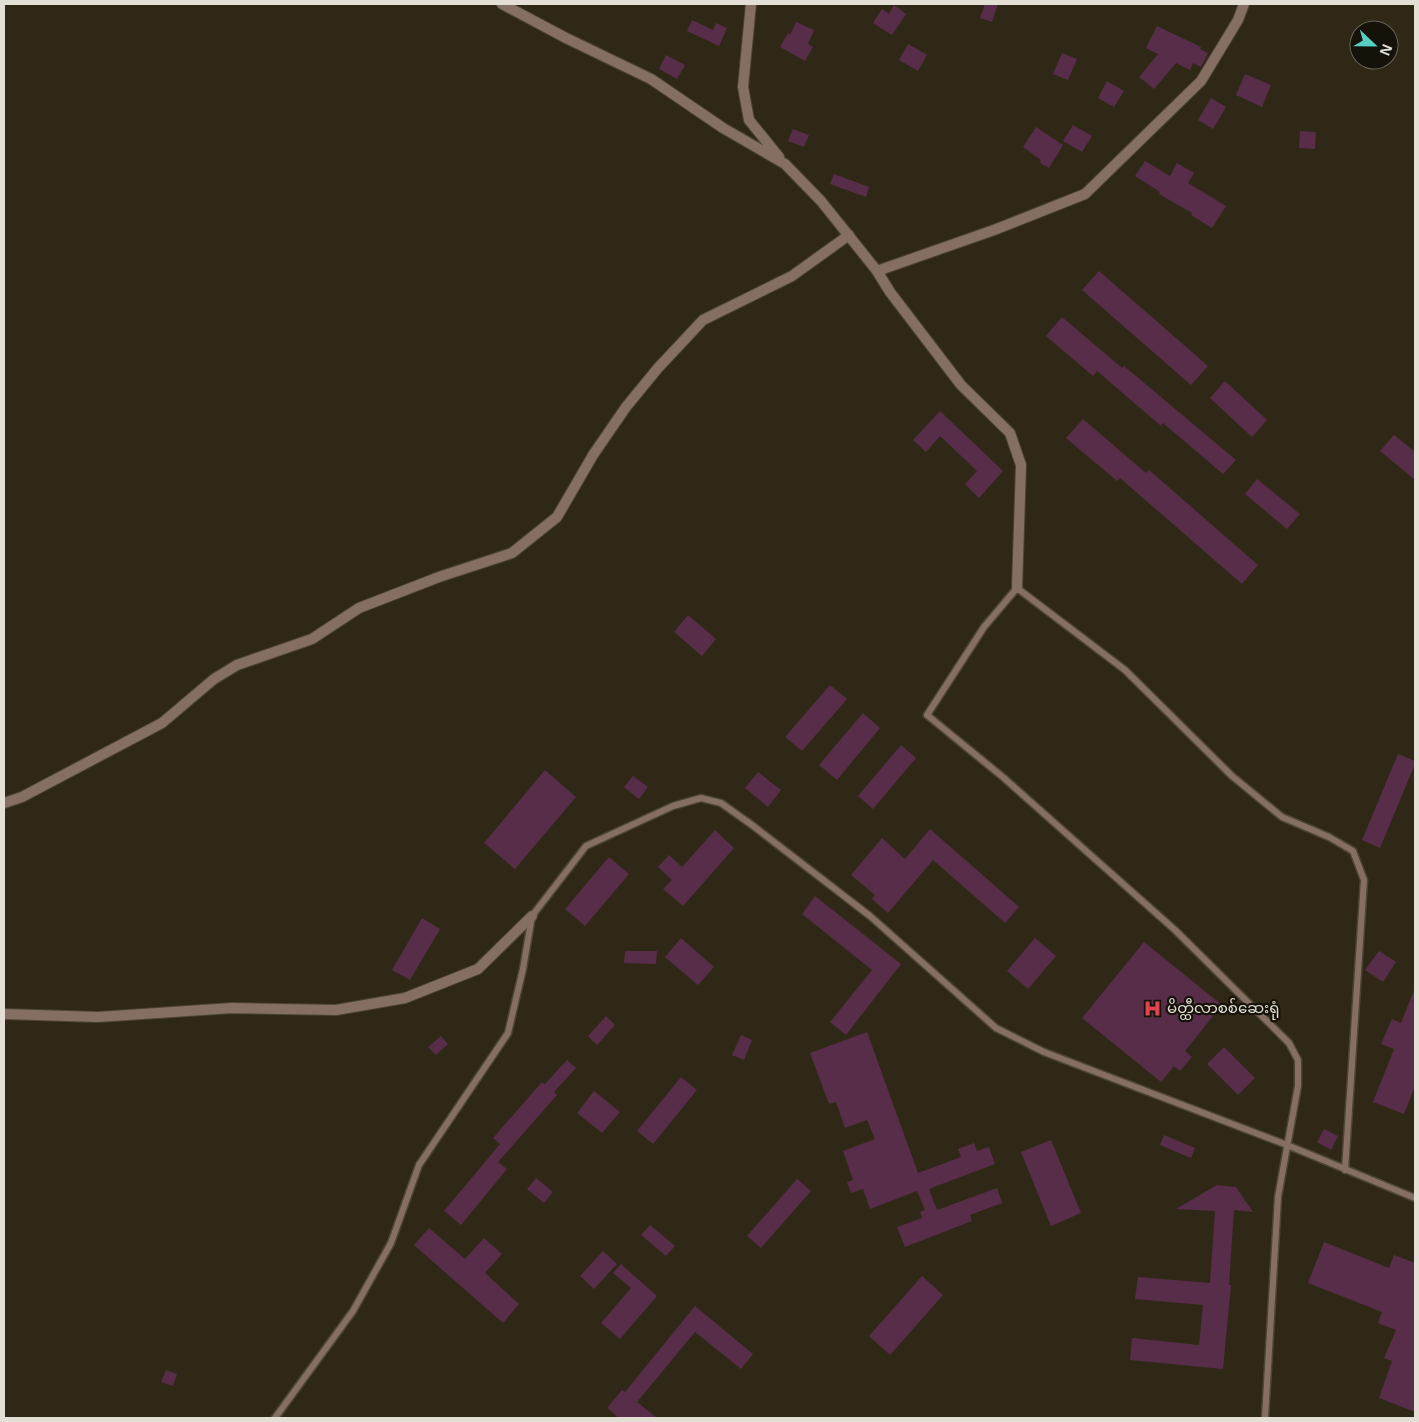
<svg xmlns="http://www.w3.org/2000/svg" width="1419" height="1422" font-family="'Noto Sans','Noto Sans Myanmar',sans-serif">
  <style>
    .building { fill: #572d4a }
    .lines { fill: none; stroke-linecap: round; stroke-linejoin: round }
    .service-casing { stroke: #4d4534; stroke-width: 9 }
    .minor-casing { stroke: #4d4534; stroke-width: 12 }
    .service { stroke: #856f64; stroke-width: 6 }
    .minor { stroke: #856f64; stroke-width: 10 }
    .labels { text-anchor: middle; stroke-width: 4.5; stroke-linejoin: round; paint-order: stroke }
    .poi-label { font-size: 15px; fill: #e4dfd4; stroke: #151209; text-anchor: start }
  </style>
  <rect width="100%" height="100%" fill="#302816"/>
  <path class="building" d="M985,4H998L992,22L980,18Z
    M894,5L906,14L892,35L873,23L882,9L889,14Z
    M692,20L713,30L716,23L727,28L719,46L687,31Z
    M796,22L814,30L808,44L813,47L805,61L780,47L788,33L790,35Z
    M1157,26L1201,47L1200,49L1208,53L1201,67L1193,63L1190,70L1176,63L1154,89L1139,77L1158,54L1146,48Z
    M908,44L927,55L918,71L899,60Z
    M1062,53L1077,59L1068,80L1053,74Z
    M666,55L685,65L677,79L659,69Z
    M1245,74L1271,85L1262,107L1236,95Z
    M1107,81L1124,91L1114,107L1098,98Z
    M1211,98L1226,107L1213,129L1198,120Z
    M1073,125L1092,136L1082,152L1063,141Z
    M1036,127L1063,145L1049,168L1040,163L1041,160L1023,147Z
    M793,129L809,135L804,147L788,141Z
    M1300,131L1316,132L1315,149L1299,148Z
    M1145,161L1170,176L1177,163L1194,173L1188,183L1226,206L1212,228L1191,215L1192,213L1159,194L1160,192L1135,176Z
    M834,174L869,187L866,197L830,184Z
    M1099,271L1208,366L1191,385L1082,290Z
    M1062,317L1122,368L1124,366L1236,460L1223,474L1163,423L1161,426L1097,371L1093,376L1046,336Z
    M1225,381L1267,420L1252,437L1210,398Z
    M940,411L1003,471L979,498L965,484L977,471L940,436L926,452L913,440Z
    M1083,419L1146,473L1149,470L1258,565L1242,584L1120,478L1117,481L1066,438Z
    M1394,435L1415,452V480L1380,451Z
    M1257,479L1300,514L1287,529L1245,494Z
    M688,615L716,639L702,656L674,632Z
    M830,685L847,699L802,751L785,737Z
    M863,713L880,728L837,780L819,765Z
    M901,745L916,758L873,809L858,796Z
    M1398,754L1415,761V764L1380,848L1362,840Z
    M545,770L576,797L515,869L484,843Z
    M758,772L781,790L768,807L745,788Z
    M633,776L648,787L639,799L624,787Z
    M930,829L1019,907L1005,923L933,860L888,913L872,899L875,895L851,875L882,838L905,859Z
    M715,830L734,848L683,906L663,889L672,880L658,867L669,855L682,867Z
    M609,857L629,874L585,926L565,909Z
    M815,896L901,964L846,1035L830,1022L872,970L802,914Z
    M422,918L440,929L410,980L392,970Z
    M681,938L714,967L698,985L665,957Z
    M1035,938L1056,956L1028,989L1007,971Z
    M1144,942L1222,1005L1185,1051L1192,1057L1180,1071L1174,1066L1161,1082L1082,1018Z
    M625,951H657L656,964L624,963Z
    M1379,951L1396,962L1383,982L1365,970Z
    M1415,988V1086L1404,1114L1373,1102L1394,1049L1381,1044L1392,1019L1401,1023Z
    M606,1016L615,1025L597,1045L588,1036Z
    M867,1032L918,1173L961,1157L958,1149L974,1143L977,1151L989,1147L995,1164L929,1189L937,1210L997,1188L1002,1203L970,1215L972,1221L905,1247L897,1227L922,1218L920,1212L925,1210L917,1191L870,1209L863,1189L851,1193L847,1182L853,1180L843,1151L875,1139L867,1120L845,1128L836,1102L829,1104L810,1053Z
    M741,1035L752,1040L744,1060L732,1055Z
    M441,1036L448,1044L436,1055L428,1047Z
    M1224,1047L1255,1078L1238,1095L1207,1064Z
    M567,1060L576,1068L554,1092L557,1095L498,1162L507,1169L461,1225L444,1211L500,1144L493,1138L542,1082L545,1084Z
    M681,1077L697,1090L653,1144L637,1131Z
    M594,1091L620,1112L602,1133L577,1113Z
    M1324,1129L1338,1136L1331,1150L1317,1142Z
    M1164,1135L1195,1148L1191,1158L1160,1145Z
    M1051,1140L1081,1213L1051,1226L1021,1152Z
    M536,1178L553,1192L544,1203L527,1189Z
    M797,1179L811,1191L761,1248L747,1236Z
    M1217,1185L1236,1187L1253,1212L1234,1210L1229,1285H1231L1223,1369L1130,1360L1132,1338L1199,1345L1203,1305L1135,1299L1138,1277L1210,1283L1215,1211L1176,1209Z
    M650,1225L675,1246L666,1256L641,1235Z
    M429,1228L465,1259L484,1238L502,1254L485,1273L519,1304L503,1323L414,1245Z
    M1324,1242L1389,1268L1394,1255L1415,1263V1412L1379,1398L1392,1361L1384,1358L1396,1330L1378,1323L1382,1312L1308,1283Z
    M603,1251L617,1264L594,1289L580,1276Z
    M621,1264L657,1296L620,1339L601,1323L631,1288L613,1273Z
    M922,1276L943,1295L890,1355L869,1336Z
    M695,1306L753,1354L741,1369L695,1332L637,1402L657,1418H619L607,1408L622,1390L625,1392Z
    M166,1370L177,1374L173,1386L161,1382Z"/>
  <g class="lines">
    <defs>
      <path id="service" d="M275,1418L353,1311L391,1243L419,1165L508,1033L523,969L532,916L586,846L673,806L701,798L721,803L752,825L870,916L996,1028L1044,1052L1287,1145L1415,1198
        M1265,1418L1278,1197L1298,1086V1060L1289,1043L1175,930L1004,778L927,715L984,627L1017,588L1125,670L1232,776L1282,817L1329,837L1353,851L1364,880L1345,1170"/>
      <path id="minor" d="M502,4L566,38L651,79L723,128L785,164L821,201L877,271L890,292L961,385L1010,433L1021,465L1017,588
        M751,4L743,87L749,120L779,157
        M877,271L994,230L1085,194L1201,81L1238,20L1244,4
        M4,803L22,797L162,723L214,679L237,665L312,639L359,608L439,577L512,553L557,517L593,455L626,407L658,368L703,320L792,276L849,235
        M4,1014L98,1017L232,1008L336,1010L405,998L478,969L532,916"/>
    </defs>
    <use href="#service" class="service-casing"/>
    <use href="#minor" class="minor-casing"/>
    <use href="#service" class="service"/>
    <use href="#minor" class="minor"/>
  </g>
  <defs>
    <symbol id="hospital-bare" viewBox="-9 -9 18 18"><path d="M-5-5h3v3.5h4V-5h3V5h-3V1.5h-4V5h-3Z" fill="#e0444e" stroke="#151209" stroke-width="2.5" paint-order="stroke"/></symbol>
  </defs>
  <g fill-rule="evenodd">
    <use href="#hospital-bare" x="1140" y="996" width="25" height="25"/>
  </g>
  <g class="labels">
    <g class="poi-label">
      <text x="1167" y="1013">မိတ္ထီလာစစ်ဆေးရုံ</text>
    </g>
  </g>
  <rect width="1419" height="1422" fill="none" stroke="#e4dfd4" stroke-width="10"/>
  <g transform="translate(1374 45) rotate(112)"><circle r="24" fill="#151209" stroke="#68645a"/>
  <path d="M0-4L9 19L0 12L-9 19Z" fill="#57cec2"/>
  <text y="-8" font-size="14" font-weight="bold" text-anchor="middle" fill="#e4dfd4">N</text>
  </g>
</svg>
